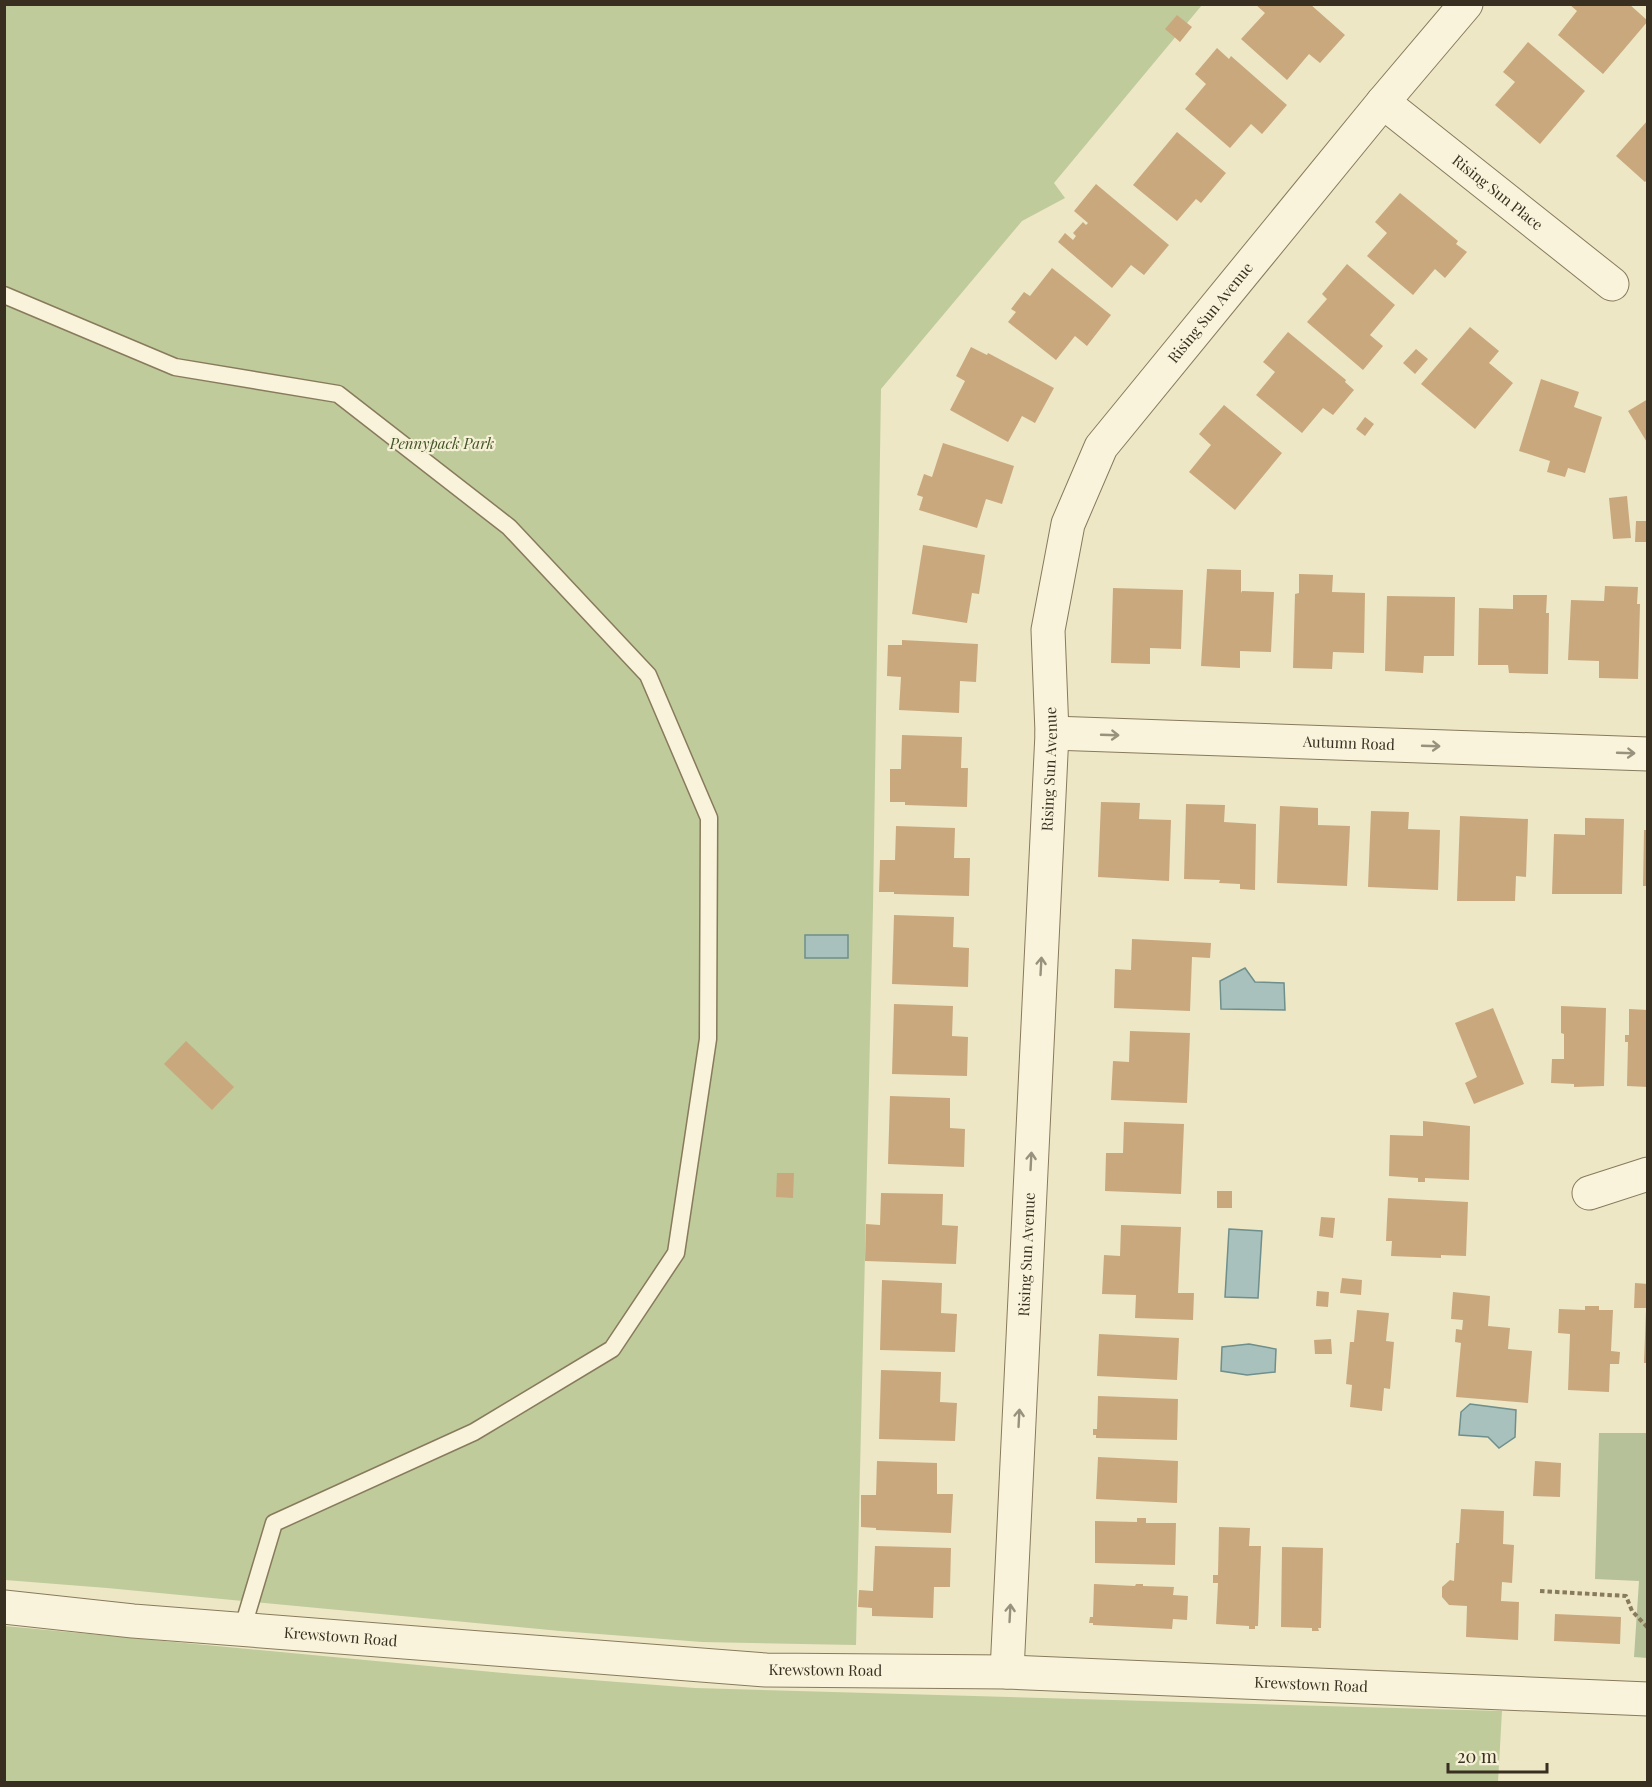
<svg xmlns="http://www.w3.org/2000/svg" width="1652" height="1787" font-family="'Playfair Display',serif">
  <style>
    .green { fill: #bfcb9a }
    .cemetery { fill: #b6c199 }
    .water { fill: #a8c1bd; stroke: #6e8f8c; stroke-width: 1.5 }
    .building { fill: #caa87d }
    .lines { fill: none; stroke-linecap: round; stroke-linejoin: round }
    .service-casing { stroke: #887a5c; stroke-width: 19 }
    .minor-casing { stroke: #887a5c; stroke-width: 35 }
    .path { stroke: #887a5c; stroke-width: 4; stroke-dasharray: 4.5 3; stroke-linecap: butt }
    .service { stroke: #f8f3da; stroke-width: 16 }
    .minor { stroke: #f8f3da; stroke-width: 33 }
    .oneway { stroke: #98917d }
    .labels { text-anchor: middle; stroke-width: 4.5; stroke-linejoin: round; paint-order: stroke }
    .street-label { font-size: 15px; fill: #392f20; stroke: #f5f0d6 }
    .park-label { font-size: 15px; font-style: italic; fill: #435527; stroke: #f5f0d6 }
  </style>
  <rect width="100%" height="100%" fill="#ede7c6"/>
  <path class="green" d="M5,5H1202L1054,183L1065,198L1022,221L881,389L873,907L856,1645L702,1642L560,1631L107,1588L5,1580Z
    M5,1626L503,1673L695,1688L1502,1711L1498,1782H5Z"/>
  <path class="cemetery" d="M1599,1433H1647V1658L1634,1657L1639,1581L1595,1579Z"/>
  <path class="water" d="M805,935H848V958H805Z
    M1245,968L1255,982L1284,983L1285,1010L1221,1009L1220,981Z
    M1229,1229L1262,1231L1258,1298L1225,1297Z
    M1249,1344L1276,1349L1275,1372L1247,1375L1221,1371L1222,1347Z
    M1470,1404L1516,1410L1515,1437L1499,1448L1488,1437L1459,1435L1461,1412Z"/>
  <path class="building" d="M1255,4H1310L1345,35L1320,63L1309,54L1287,80L1241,39L1265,13Z
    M1569,4H1629L1648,21L1603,74L1558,35L1577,11Z
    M1177,15L1192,27L1180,42L1165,29Z
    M1528,42L1585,91L1540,144L1495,105L1515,82L1503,72Z
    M1217,48L1229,59L1231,56L1287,105L1262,134L1251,124L1230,148L1185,109L1206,84L1195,74Z
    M1648,120V179L1645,182L1616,156Z
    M1177,132L1226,173L1201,203L1196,199L1177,221L1133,185Z
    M1096,184L1169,245L1144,275L1131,265L1112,288L1058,242L1065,233L1073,240L1076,236L1073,233L1083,222L1086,225L1088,223L1074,211Z
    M1400,193L1458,241L1456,244L1467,252L1445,278L1435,269L1413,295L1367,256L1387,233L1375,222Z
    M1347,264L1395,305L1370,335L1383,346L1363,370L1307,322L1327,299L1322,294Z
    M1052,268L1111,315L1087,346L1075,336L1056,360L1008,322L1016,312L1011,309L1024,292L1030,296Z
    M1470,327L1499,351L1489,363L1513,383L1475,429L1421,384Z
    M1288,332L1346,380L1345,382L1354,390L1333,415L1323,408L1302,433L1256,395L1275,372L1263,362Z
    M971,347L987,355L988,353L1054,388L1035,423L1022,416L1008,442L950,410L965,381L956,376Z
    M1416,349L1428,359L1415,374L1403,363Z
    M1541,379L1579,392L1574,407L1602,417L1585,473L1568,468L1565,477L1547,472L1550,461L1519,451Z
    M1648,399V444L1628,411Z
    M1224,405L1282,453L1235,510L1189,472L1211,445L1199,434Z
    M1365,417L1374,424L1365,436L1356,429Z
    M943,443L1014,466L1002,504L986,499L977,528L919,510L923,497L917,495L924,474L932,477Z
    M1627,496L1631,538L1613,539L1609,498Z
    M1636,521H1648V542H1635Z
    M923,545L985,555L979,594L972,593L967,623L912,614Z
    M1207,569L1241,570V593L1242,591L1274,592L1271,652L1240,651V668L1201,666Z
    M1299,574L1333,575L1332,592L1365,593L1364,653L1333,652L1332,669L1293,668L1295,594L1299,593Z
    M1605,586L1638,587L1637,604H1640L1638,679L1599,678V661L1568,660L1571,600L1604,601Z
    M1113,588L1183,590L1181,649L1150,648V664L1111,663Z
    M1513,595H1547L1546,613H1549L1548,674L1509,673L1508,665H1478L1479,608L1513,609Z
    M1387,596L1455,597L1454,656H1424L1423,673L1385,671Z
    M902,640L978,644L976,682L960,681L959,713L899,710L901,677L887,676L888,645H902Z
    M902,735L962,737L961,768H968L967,807L905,805V802H890V769H901Z
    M1101,802L1140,803L1139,819L1171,820L1169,881L1098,877Z
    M1186,804L1225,805L1224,822L1256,824L1255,890L1240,889V884L1219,883L1220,880L1184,879Z
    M1280,806L1318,808V825L1350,826L1347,886L1277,883Z
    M1371,811L1409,812L1408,829L1440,830L1438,890L1368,887Z
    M1460,816L1528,819L1526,877L1516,876L1515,901H1457Z
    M1585,818L1624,819L1622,894H1552L1554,834L1585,835Z
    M896,826L955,828L954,858H970L969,896L894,894V892H879L880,860H895Z
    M1644,830H1648V886H1643Z
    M894,915L954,917L953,947L969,948L968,987L892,984Z
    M1132,939L1211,943L1210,958L1192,957L1190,1011L1114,1008L1115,969L1131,970Z
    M894,1004L953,1006L952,1036L968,1037L967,1076L892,1074Z
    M1561,1006L1606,1008L1604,1086L1574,1087V1084L1551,1083L1552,1059H1564V1034L1561,1033Z
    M1493,1008L1524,1084L1474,1104L1465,1083L1477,1077L1455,1023Z
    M1629,1009L1648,1010V1087L1627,1086L1628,1042H1625V1035H1629Z
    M1130,1031L1190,1033L1187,1103L1111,1100L1113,1061L1129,1062Z
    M186,1041L234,1087L212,1110L164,1064Z
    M890,1096L950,1098V1128L965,1129L964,1167L888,1164Z
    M1423,1121L1470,1126L1469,1180L1425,1178V1182H1418V1178L1389,1176L1390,1135L1423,1136Z
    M1124,1122L1184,1124L1181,1194L1105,1191L1106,1153H1123Z
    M777,1173H794L793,1198L776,1197Z
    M1217,1191H1232V1208H1217Z
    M881,1193L943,1194L942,1225L958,1226L956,1264L865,1261L866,1224L880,1225Z
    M1388,1198L1468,1202L1466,1256L1441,1255V1258L1391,1256L1392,1241H1386Z
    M1321,1217L1335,1218L1333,1238L1319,1236Z
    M1121,1225L1181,1227L1178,1293H1194L1193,1320L1135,1318L1136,1295L1102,1294L1104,1255L1120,1256Z
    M1342,1278L1362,1280L1361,1295L1340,1293Z
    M882,1280L942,1283L941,1313L957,1314L955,1352L880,1350Z
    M1635,1283L1648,1284V1308H1634Z
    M1317,1291L1329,1292L1328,1307L1316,1306Z
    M1453,1292L1490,1296L1488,1326L1510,1328L1508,1349L1532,1351L1528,1403L1456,1397L1461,1343L1455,1342L1456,1329L1462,1330L1463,1320L1451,1319Z
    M1585,1306H1599V1310H1613L1611,1351L1620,1352L1619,1364H1610L1609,1392L1568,1390L1570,1334L1558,1333L1559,1309L1585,1310Z
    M1357,1310L1389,1313L1386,1341L1394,1342L1390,1389L1384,1388L1382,1411L1350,1407L1352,1385L1346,1384L1350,1342H1354Z
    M1646,1310H1648V1363H1644Z
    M1099,1334L1179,1338L1177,1380L1097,1376Z
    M1331,1339L1332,1354H1315L1314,1340Z
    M881,1370L941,1372L940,1402L957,1403L955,1441L879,1439Z
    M1098,1396L1178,1399L1177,1440L1096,1438V1435H1093V1429H1097Z
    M1098,1457L1178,1461L1177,1503L1096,1499Z
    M877,1461L937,1463V1494H953L951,1533L876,1530V1528L861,1527V1495H876Z
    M1535,1461L1561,1463L1560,1497L1533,1496Z
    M1461,1509L1504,1511L1503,1544L1514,1545L1512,1583L1502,1582L1501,1601L1519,1602L1518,1640L1466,1637L1467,1606L1449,1605L1442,1597V1587L1450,1580L1454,1581L1456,1543H1459Z
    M1137,1518H1146V1523H1176L1175,1565L1095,1563V1521L1137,1522Z
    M1219,1527L1250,1528L1249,1546H1261L1258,1626H1255V1629H1249V1626L1216,1624L1218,1583H1213V1575H1218Z
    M875,1546L951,1548L950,1587H934L933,1618L872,1616V1608L858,1607L859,1590L873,1591Z
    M1282,1547L1323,1548L1321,1628H1318L1319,1631H1312V1628L1281,1627Z
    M1094,1584L1135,1586L1136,1584H1143V1586L1174,1587L1173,1595L1188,1596L1187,1620L1173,1619L1172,1629L1093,1625V1623H1089L1090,1617H1093Z
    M1555,1614L1621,1617L1620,1644L1554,1641Z"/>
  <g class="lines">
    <defs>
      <path id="service" d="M4,295L175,367L338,394L509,527L648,675L709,818L708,1039L676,1253L612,1349L474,1432L274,1523L242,1630"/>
      <g id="minor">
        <path id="s1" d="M1383,102L1612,284"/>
        <path id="s2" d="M1052,733L1648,754"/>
        <path d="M1589,1193L1648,1174"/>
        <path id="s3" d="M4,1607L133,1621L766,1670L1007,1672L1648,1699"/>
        <path id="s4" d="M1007,1672L1052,733L1048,630L1068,524L1101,447L1383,102L1466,4"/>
      </g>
    </defs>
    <use href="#service" class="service-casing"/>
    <use href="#minor" class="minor-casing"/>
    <path class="path" d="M1540,1591L1626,1596L1632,1611L1648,1628"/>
    <use href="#service" class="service"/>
    <use href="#minor" class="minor"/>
  </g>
  <defs><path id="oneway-shaft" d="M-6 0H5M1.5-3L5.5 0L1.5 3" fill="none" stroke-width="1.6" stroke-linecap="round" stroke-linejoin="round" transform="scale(1.5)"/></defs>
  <g class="oneway">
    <use href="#oneway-shaft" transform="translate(1110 735) rotate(2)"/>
    <use href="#oneway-shaft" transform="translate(1431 746) rotate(2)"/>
    <use href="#oneway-shaft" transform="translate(1626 753) rotate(2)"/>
    <use href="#oneway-shaft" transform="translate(1041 966) rotate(-87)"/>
    <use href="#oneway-shaft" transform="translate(1031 1161) rotate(-87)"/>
    <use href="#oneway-shaft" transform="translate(1019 1418) rotate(-87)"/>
    <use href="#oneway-shaft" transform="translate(1010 1613) rotate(-87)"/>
  </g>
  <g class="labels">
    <g class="street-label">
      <text dy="5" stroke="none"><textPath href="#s1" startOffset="146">Rising Sun Place</textPath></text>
      <text dy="5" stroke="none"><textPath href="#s4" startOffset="1408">Rising Sun Avenue</textPath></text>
      <text dy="5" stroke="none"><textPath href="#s2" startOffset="297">Autumn Road</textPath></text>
      <text dy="5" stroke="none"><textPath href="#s4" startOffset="904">Rising Sun Avenue</textPath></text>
      <text dy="5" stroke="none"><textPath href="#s4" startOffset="418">Rising Sun Avenue</textPath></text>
      <text dy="5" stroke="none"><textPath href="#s3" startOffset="338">Krewstown Road</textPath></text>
      <text dy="5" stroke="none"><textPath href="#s3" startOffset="824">Krewstown Road</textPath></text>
      <text dy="5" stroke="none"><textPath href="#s3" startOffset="1310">Krewstown Road</textPath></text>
    </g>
    <g class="park-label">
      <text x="442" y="449">Pennypack Park</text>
    </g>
  </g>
  <rect width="1652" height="1787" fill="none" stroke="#392f20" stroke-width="12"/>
  <path d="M1448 1763v9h99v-9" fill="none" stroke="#392f20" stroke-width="3"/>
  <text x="1457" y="1763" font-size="18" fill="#392f20" stroke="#f5f0d6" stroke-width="4.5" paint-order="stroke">20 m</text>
</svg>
